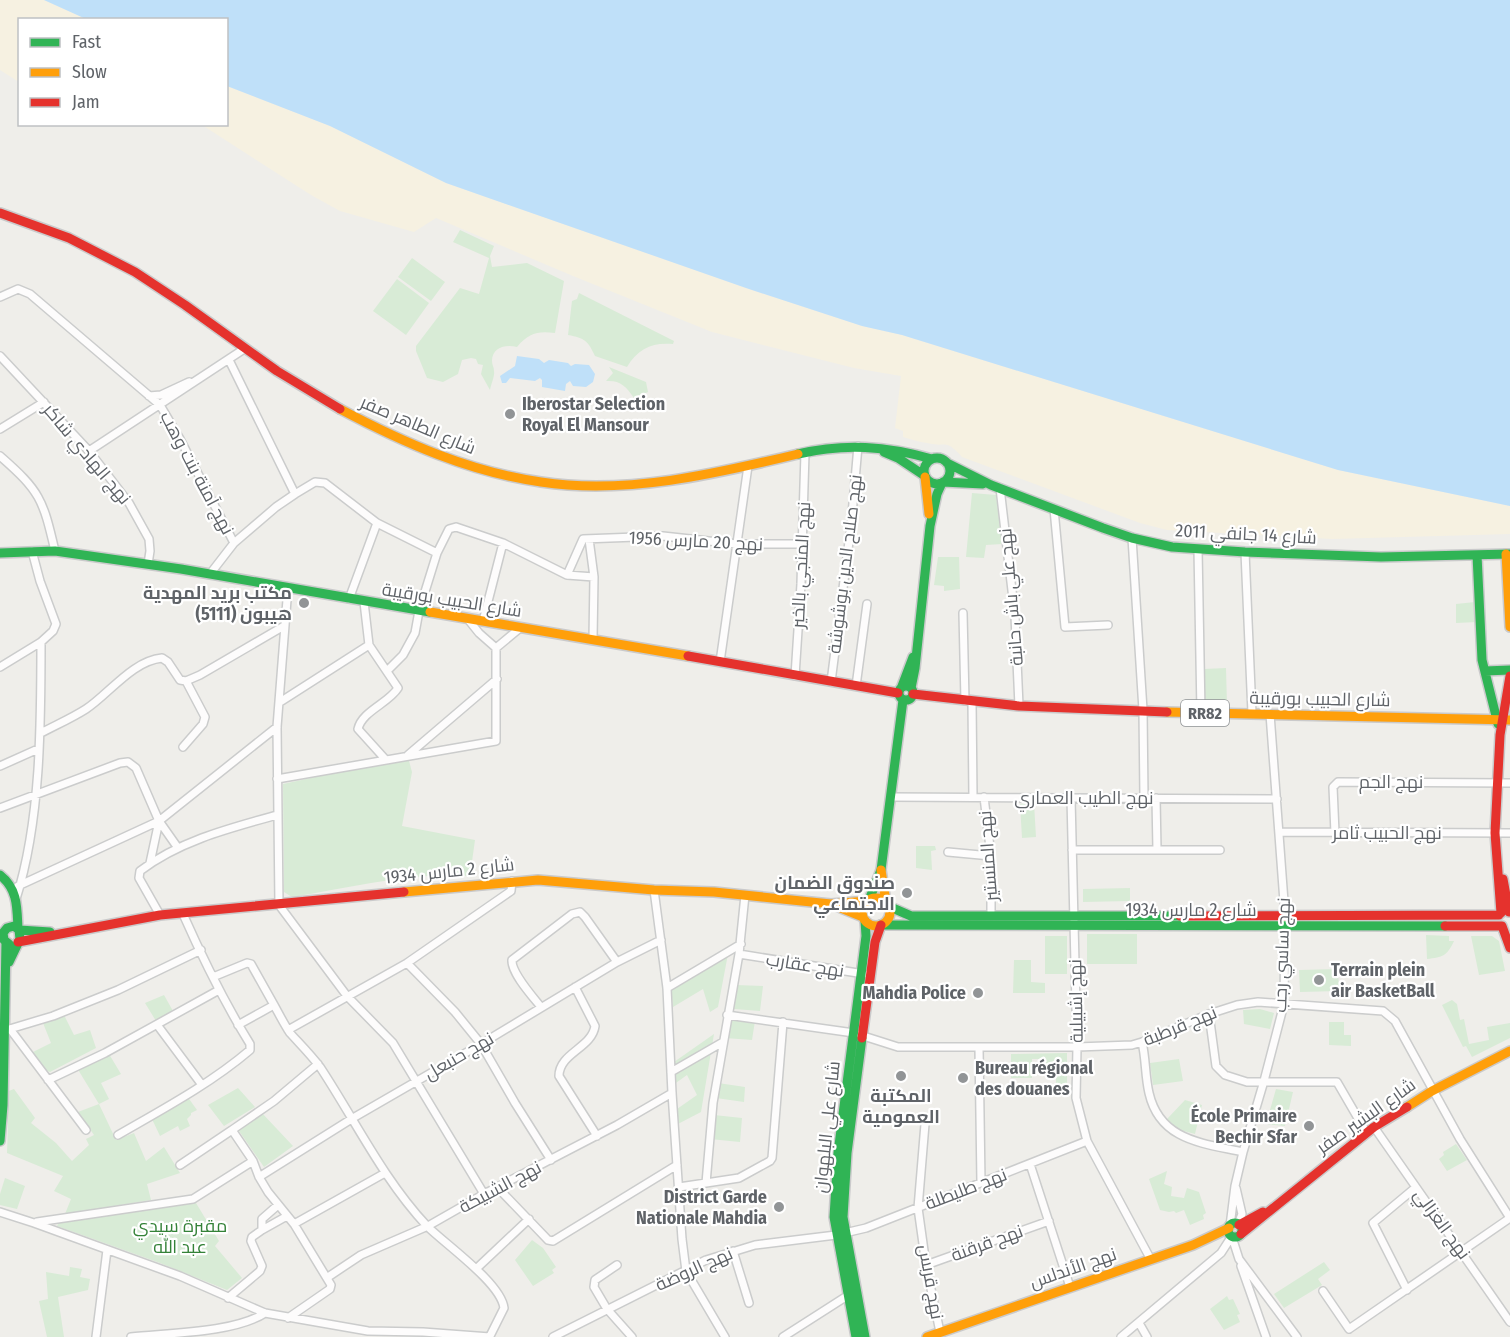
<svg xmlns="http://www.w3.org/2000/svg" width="1510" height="1337" font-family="'Fira Sans Condensed',Cairo,sans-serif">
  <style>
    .green { fill: #d8ebd6 }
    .sand { fill: #f6f1e1 }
    .water { fill: #bfe0f9 }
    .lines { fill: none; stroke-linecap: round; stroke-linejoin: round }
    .street-casing { stroke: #cbcccc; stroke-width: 10 }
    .fast-casing { stroke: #cacacb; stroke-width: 12 }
    .slow-casing { stroke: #cacacb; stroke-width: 12 }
    .jam-casing { stroke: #cacacb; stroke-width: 12 }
    .street { stroke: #fdfcfc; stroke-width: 7 }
    .fast { stroke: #30b455; stroke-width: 9 }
    .slow { stroke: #ff9f0a; stroke-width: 9 }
    .jam { stroke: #e5322d; stroke-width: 9 }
    .poi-dot { fill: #919496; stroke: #fff; stroke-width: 2 }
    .labels { text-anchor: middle; stroke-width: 4.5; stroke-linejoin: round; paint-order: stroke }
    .shield { fill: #fff; stroke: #8f9295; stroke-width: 1.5 }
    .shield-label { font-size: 16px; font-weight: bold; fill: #5f6368 }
    .poi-label { font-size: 18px; font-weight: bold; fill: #5f6368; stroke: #fff; text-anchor: end }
    .street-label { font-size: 18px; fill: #5f6368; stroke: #fff }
    .park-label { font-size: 18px; fill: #348238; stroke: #fff }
  </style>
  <rect width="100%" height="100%" fill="#efeeea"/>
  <path class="green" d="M460,230L494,246L490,256L492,267L527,263L564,281L555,333C537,331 529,333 517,347C506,344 492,347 492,361C492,365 494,367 494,371C495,376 491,384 490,390L481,374L483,365L478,364L476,359L471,358L462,360L458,374L443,382L427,378L416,351V346L460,288L479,294L489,258L453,242Z
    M412,258L445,282L431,301L398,277Z
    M397,279L429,303L406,335L373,311Z
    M579,293L674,341L673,344C653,342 638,348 627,367L595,356C588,341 585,338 568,335L572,301L577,299Z
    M609,367L646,382L648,392L634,398C626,386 620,380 606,381L613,373Z
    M972,493L996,495L1002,544L986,545L984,558L966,557Z
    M938,557H959L960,589L944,591V586L934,585Z
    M1475,602L1477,622L1456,623V604Z
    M1226,668L1227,705L1205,703L1204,669Z
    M408,757L412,772L402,826L475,840L470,876C410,872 351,888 292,897L284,892L283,784Z
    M1034,803L1036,837L1022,838L1020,804Z
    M916,846H935L936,850L931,851L932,870L916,868Z
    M1130,888V901L1083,902V889Z
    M1087,934H1137V964H1087Z
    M1426,935L1449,936V941H1454C1447,956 1443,957 1427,959Z
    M1045,936H1067V974H1045Z
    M1471,936H1492L1499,941L1505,971L1479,975Z
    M728,954L718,1007L710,1012L703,989L673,1007L671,987Z
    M1014,960H1031V982L1045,983V993H1013Z
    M1338,969L1339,991L1300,992L1299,970Z
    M736,985L763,986L760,1011L734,1009Z
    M164,995L173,1011L156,1021L145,1003Z
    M1452,1000L1457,1004L1460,1020L1464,1019L1469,1044L1489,1040L1487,1027L1510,1023V1038L1472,1057L1466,1046L1463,1047L1442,1005Z
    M1260,1009L1274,1013L1270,1029L1244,1024L1243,1010Z
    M64,1015L74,1035L90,1030L96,1048L50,1072L45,1070L33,1052L51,1043L43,1023Z
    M728,1020L755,1021L752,1040L725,1038Z
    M1329,1022H1344V1035H1351V1046L1329,1045Z
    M714,1034L701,1112L676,1125L677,1109L697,1095L687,1075L673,1085L674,1062Z
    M1067,1053V1090L1056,1091V1077H1046L1045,1059H1032V1078H1011V1054Z
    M109,1054L121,1074L101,1083L109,1099L99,1104L116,1140L134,1133L146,1161L164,1147L180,1173L147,1184L151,1200L65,1214L71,1199L54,1191L63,1176L7,1153L8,1126L6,1092L14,1089L35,1118L31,1123L56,1143L72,1161L89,1145L86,1139L94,1135L78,1112L99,1104L77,1068Z
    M1179,1059L1183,1081L1153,1085L1150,1063Z
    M718,1083L745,1087L744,1102L716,1098Z
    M238,1088L255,1107L224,1126L208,1105Z
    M1276,1089L1293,1092L1285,1126L1266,1124Z
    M187,1096L197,1110L191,1113V1115L187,1119L190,1126L180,1131L178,1126L160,1136L151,1117Z
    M1185,1100L1202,1105L1195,1134L1173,1128L1167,1119Z
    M261,1112L293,1146L264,1167L237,1128Z
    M714,1115L742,1118L740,1142L710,1139Z
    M1456,1144L1467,1160L1447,1171L1439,1159L1444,1155L1443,1152Z
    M1167,1171L1164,1184L1172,1187L1171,1196L1184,1198L1187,1188L1199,1192L1206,1213L1203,1215L1204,1219L1190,1225L1184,1210L1176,1213L1174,1211L1169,1212L1160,1210L1149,1179Z
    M5,1178L25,1186L17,1209L0,1205V1194Z
    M196,1203L219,1241L215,1246L242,1278L227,1290L160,1263L57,1226L60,1220Z
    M532,1240L543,1248L556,1267L552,1270L554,1273L533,1286L515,1260Z
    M1324,1262L1330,1270L1318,1279L1322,1285L1284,1308L1274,1294Z
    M70,1267L82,1269L80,1277L90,1279L88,1290L58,1297L64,1337H47L39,1301L48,1299L46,1272L69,1276Z
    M1227,1296L1229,1300L1233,1299L1240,1314L1237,1315L1240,1322L1224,1330L1210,1309Z"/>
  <path class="sand" d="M0,0H44L86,19L20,20L19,82L0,70Z
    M227,86L330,126L446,183L746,288L862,326L902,335L1338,470L1510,506V534L1332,539L1167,530L1140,523L962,457C945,438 946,448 927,443C919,442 911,439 903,437V431L895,428L901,376L854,368L712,332L573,276L436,218L414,232L340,211L311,195L202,125L226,124Z"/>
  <path class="water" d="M44,0H1510V506L1338,470L902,335L862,326L746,288L446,183L330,126L227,86L226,20L86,19Z
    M517,356L539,359L544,363L549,360L568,363L571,366L575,364L589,365L595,374L593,382L586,387L573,386L570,381L566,384L565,391L542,387V380L540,378L535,381L510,378L506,383H502L500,376L515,366Z"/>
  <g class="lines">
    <defs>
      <path id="street" d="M0,297L18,289L30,294L160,405L180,439L234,543L210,574
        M0,356L89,451L129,503L149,539L150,551L148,564
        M229,360L295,494L276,507L234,543
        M149,396L161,395L189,382
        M0,429L44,402
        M89,451L244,349
        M0,456C40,491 43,499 55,551
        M1000,488L1015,616L1019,706
        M295,494L315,482L325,483L377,523L437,553
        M1054,509L1065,627L1108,625
        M1132,538L1143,710L1144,798
        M589,539L594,577L593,639
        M1198,549L1201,713
        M1245,552L1252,713
        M567,575L583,539L663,536L736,544H803
        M288,587L277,727L279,905L347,996L393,1043L484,1194
        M349,599L377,523
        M364,602L369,645
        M963,613L965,701
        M483,621L503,543
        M496,648L520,628
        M720,662L748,466
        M0,667L41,642
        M388,670L403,655L415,633L419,611L437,553L449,529L456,527L503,543L567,575L594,577
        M795,676L801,584L805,453
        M831,682L851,526L858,446
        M856,686L867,604
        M280,702L369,645L398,688C389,703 362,711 358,729L386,760
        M972,702L973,797
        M41,733C56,725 72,718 86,709C109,694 132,661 162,658L168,662L180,680L186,681L200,675L284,626
        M183,747L203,724L205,717L186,681
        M408,755L497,679
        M0,766L38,749
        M277,779L496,741V648L479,633L467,618
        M890,797L1277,799
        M984,797L991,856V916
        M1071,798L1077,1047L1076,1098L1087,1141L1150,1258
        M1156,798L1157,850
        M0,808L120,763L128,762L136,768L159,821L178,848
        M1280,832L1510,833
        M1335,833L1333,787L1338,782L1510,783
        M1072,850H1220
        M948,852L991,856
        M150,863L159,821
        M18,886L159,821L277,727
        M654,890L667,988L672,1093L682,1239L686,1271L725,1337
        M745,895L739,954L713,1103L706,1183L739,1178L770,1161L772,1158L783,1022
        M16,899C41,820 41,723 41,642L53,631L56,624L40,581L32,551
        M160,915L139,878L140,871C179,841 230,828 277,815
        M739,954L864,974
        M407,963L455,1012L481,1044L515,1103L551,1160
        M213,977L247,963L251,964L274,1005
        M575,987L595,1026C592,1048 559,1053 559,1076L597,1136
        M667,988L741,944
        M541,1007C533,997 511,973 512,960L572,914L580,912L585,917L617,962
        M1209,1014L1216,1066L1225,1075L1247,1082H1337L1366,1132
        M727,1015L854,1033L898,1047H1077L1132,1045L1142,1042L1209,1014L1237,1005L1258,1002L1383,1011L1395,1021L1460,1139L1510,1218
        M238,1025L274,1005C279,1014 284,1024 290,1033C300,1044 311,1055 320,1067C355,1120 383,1179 427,1226C446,1245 501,1283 504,1308L490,1336
        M158,1026L202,1085
        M10,1029L86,1130
        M288,1030L407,963L511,891L512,881
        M3,1031L53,1016L118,990L201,950
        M1142,1042C1146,1059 1145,1076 1149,1093C1160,1141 1203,1143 1243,1152
        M979,1048L981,1183
        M671,1072L723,1042
        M48,1080L105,1053L219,990
        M925,1124L918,1208L926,1265L940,1332
        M1374,1127L1510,1322
        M118,1135C163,1109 210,1084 250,1050V1044C224,1002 203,959 183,914
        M1030,1164L1070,1287
        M180,1165L232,1130
        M259,1177L353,1118L481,1044L617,962L661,940
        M679,1187L706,1183
        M498,1188L548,1240L553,1241L677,1165
        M1236,1188L1242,1214L1238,1224
        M278,1205L262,1219V1230L287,1216
        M0,1212L34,1223L180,1276L265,1313L368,1331L423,1332L490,1337
        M37,1222L193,1199L253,1161
        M294,1224L385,1173
        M1230,1226L1235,1186L1243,1152L1264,1081L1284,1004L1285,915L1270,714
        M1232,1237L1239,1259L1297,1337
        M733,1251L749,1303
        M617,1265L595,1280L594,1287L607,1309L632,1337
        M926,1265L1049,1221
        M1241,1266L1266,1337
        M476,1269L529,1219
        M328,1277L361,1255L428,1226L484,1194L617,1125L672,1093
        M1407,1290L1373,1223L1415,1188
        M1323,1291L1349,1329L1510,1218
        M228,1298L260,1271L262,1266L251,1241L252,1237L262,1230
        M288,1318L330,1289L331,1285L294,1224L268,1192L259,1177L253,1161L232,1130L274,1101L318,1064
        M1139,1323L1147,1337
        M96,1337L107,1250
        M131,1337C168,1333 234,1333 265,1313
        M553,1337L706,1260L755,1245L836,1235L866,1228L1087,1141
        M783,1337L847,1296
        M1121,1337L1221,1253L1232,1236"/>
      <path id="fast" d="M884,452L898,458L925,476
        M798,454C845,443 886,446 932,459
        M924 471a13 13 0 1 1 26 0a13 13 0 1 1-26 0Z
        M947,463L991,485L1103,528L1132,538L1172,547L1245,552L1381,557L1510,554
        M943,482L983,484
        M0,553L55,551L181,569L430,612
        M1477,555L1482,660L1498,724
        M1485,671L1510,670
        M899 693a7 7 0 1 1 14 0a7 7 0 1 1-14 0Z
        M902,686L913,657
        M911,688L915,668L930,526L937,494L942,483
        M0,875C18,889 17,908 18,929
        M869,900L881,870L903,700
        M888,906L911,916H1180
        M881,925L1445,926
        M19,930L50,932
        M9,944L4,940L3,933L7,928L14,926L19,930L20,939L9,962
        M862,1038L847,1153L843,1217L865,1337
        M0,1141L3,1105L6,942
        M1228 1230a7 7 0 1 1 14 0a7 7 0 1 1-14 0Z
        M856,1337L834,1217L838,1153L866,936L865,921"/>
      <path id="slow" d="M340,409C404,443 470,472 541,482C626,495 715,474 798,454
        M925,477L929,514
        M1506,554L1510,627
        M430,612L688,656
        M1167,712L1510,720
        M881,870L886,902
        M404,892L538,880L654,890L714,892L831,904L867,901
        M862 912a14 14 0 1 1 28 0a14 14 0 1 1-28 0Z
        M836,906L863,917
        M1407,1107L1432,1091L1510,1051
        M927,1337L1193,1245L1229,1228"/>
      <path id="jam" d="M0,213L69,238L135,272L185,305L277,371L340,409
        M688,656L898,693
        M913,694L1019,706L1167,712
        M1503,879L1509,912
        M1501,913L1495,833L1500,735L1510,676
        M1180,916L1499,915
        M1445,926H1502L1510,948
        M18,942L160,915L404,892
        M862,1038L875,942L881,925
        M1239,1225L1263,1212
        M1241,1234L1374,1127L1407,1107"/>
    </defs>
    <use href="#street" class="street-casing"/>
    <use href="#fast" class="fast-casing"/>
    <use href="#slow" class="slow-casing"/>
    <use href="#jam" class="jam-casing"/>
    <use href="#street" class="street"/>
    <use href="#fast" class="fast"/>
    <use href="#slow" class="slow"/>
    <use href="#jam" class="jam"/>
  </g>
  <g class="poi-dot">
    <circle cx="510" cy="414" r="6"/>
    <circle cx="304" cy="603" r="6"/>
    <circle cx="907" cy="893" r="6"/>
    <circle cx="1319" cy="980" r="6"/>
    <circle cx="978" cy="993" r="6"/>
    <circle cx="901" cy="1076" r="6"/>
    <circle cx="963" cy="1078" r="6"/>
    <circle cx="1309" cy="1126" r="6"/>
    <circle cx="779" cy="1207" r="6"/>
  </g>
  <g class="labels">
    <rect class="shield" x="1181" y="700" width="48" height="26" rx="4.5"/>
    <g class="shield-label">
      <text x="1205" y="719">RR82</text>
    </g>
    <g class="poi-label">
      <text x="522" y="410" text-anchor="start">Iberostar Selection<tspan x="522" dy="21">Royal El Mansour</tspan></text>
      <text x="292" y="599">مكتب بريد المهدية<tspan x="292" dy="21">هيبون (5111)</tspan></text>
      <text x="895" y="889">صندوق الضمان<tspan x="895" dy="21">الاجتماعي</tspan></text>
      <text x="1331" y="976" text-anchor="start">Terrain plein<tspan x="1331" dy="21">air BasketBall</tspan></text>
      <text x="966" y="999">Mahdia Police</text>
      <text x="975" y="1074" text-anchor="start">Bureau régional<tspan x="975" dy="21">des douanes</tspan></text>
      <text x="901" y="1102" text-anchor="middle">المكتبة<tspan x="901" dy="21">العمومية</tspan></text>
      <text x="1297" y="1122">École Primaire<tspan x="1297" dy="21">Bechir Sfar</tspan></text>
      <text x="767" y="1203">District Garde<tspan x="767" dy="21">Nationale Mahdia</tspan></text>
    </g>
    <g class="street-label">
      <text transform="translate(418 425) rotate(23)" y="6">شارع الطاهر صفر</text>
      <text transform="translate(87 454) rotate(50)" y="6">نهج الهادي شاكر</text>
      <text transform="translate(197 473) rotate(62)" y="6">نهج آمنة بنت وهب</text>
      <text transform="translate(1246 534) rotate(3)" y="6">شارع 14 جانفي 2011</text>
      <text transform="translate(696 541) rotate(3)" y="6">نهج 20 مارس 1956</text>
      <text transform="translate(845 564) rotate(-83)" y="6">نهج صلاح الدين بوشوشة</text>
      <text transform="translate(801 565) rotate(-87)" y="6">نهج المنجي بالخير</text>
      <text transform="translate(1011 597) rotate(-95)" y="6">نهج علي باش حانبة</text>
      <text transform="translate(452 600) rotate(9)" y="6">شارع الحبيب بورقيبة</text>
      <text transform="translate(1320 699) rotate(1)" y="6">شارع الحبيب بورقيبة</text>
      <text x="1391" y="788">نهج الجم</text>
      <text x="1084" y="804">نهج الطيب العماري</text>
      <text x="1387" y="839">نهج الحبيب ثامر</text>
      <text transform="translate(988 856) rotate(-94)" y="6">نهج المنستير</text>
      <text transform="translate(449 871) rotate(-6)" y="6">شارع 2 مارس 1934</text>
      <text x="1191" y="916">شارع 2 مارس 1934</text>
      <text transform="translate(1282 955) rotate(-88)" y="6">نهج ساسي رجب</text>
      <text transform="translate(805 965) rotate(9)" y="6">نهج عقارب</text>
      <text transform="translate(1076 1001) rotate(-91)" y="6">نهج إشبيلية</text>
      <text transform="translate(1180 1026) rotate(-22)" y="6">نهج قرطبة</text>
      <text transform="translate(459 1056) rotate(-30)" y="6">نهج حنبعل</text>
      <text transform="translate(1366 1116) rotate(-35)" y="6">شارع البشير صفر</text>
      <text transform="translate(827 1127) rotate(-84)" y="6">شارع علي البلهوان</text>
      <text transform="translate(500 1187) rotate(-28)" y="6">نهج الشبيكة</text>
      <text transform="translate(966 1189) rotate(-21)" y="6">نهج طليطلة</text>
      <text transform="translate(1442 1224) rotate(54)" y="6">نهج الغزالي</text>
      <text transform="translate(987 1243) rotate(-20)" y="6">نهج قرقنة</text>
      <text transform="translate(1073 1268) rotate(-19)" y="6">نهج الأندلس</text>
      <text transform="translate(694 1269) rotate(-24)" y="6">نهج الروضة</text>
      <text transform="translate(931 1282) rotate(80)" y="6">نهج قربس</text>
    </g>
    <g class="park-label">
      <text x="180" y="1232">مقبرة سيدي<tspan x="180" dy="21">عبد الله</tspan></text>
    </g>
  </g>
  <rect x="18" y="18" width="210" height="108" fill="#ffffff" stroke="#bfc1c3" stroke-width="1.5"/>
  <rect x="30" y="38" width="30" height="9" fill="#30b455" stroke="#bfc1c3" stroke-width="1.5"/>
  <text x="72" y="48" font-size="18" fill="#5f6368">Fast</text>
  <rect x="30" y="68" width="30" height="9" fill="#ff9f0a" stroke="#bfc1c3" stroke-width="1.5"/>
  <text x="72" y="78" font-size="18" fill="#5f6368">Slow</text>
  <rect x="30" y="98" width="30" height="9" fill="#e5322d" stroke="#bfc1c3" stroke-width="1.5"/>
  <text x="72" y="108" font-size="18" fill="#5f6368">Jam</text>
</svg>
